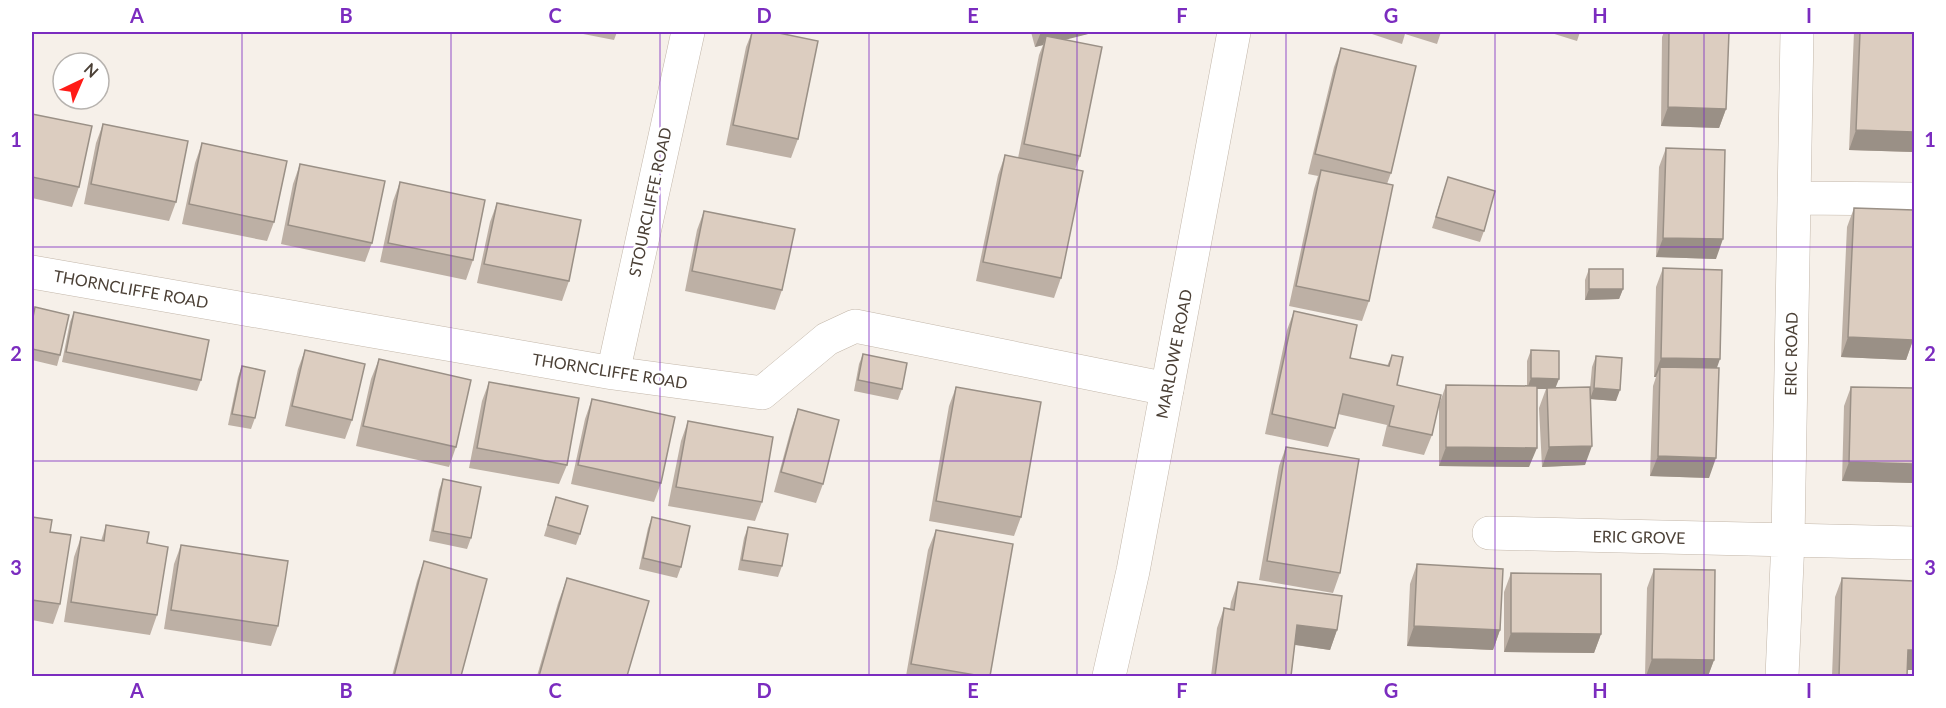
<svg xmlns="http://www.w3.org/2000/svg" width="1946" height="708" font-family="Lato,sans-serif">
  <style>
    .lines { fill: none; stroke-linecap: round; stroke-linejoin: round }
    .minor-casing { stroke: #c3b7aa; stroke-width: 34 }
    .tertiary-casing { stroke: #c3b7aa; stroke-width: 34 }
    .minor { stroke: #fff; stroke-width: 33 }
    .tertiary { stroke: #fff; stroke-width: 33 }
    .wall { fill: #bdb0a5 }
    .shaded-wall { fill: #9a9086 }
    .building { fill: #dccdc0; stroke: #9a9086; stroke-width: 1.5 }
    .grid { fill: none; stroke: #7b2cbf; stroke-width: 1.5; stroke-opacity: 0.55 }
    .labels { text-anchor: middle; stroke-width: 5; stroke-linejoin: round; paint-order: stroke }
    .street-label { font-size: 16px; fill: #4b4036; stroke: #fff }
    .neatline { fill: none; stroke: #7b2cbf; stroke-width: 2 }
    .grid-label { font-size: 20px; text-anchor: middle; font-weight: bold; fill: #7b2cbf }
  </style>
  <rect width="100%" height="100%" fill="#f6f0e9"/>
  <g class="lines">
    <defs>
      <path id="minor" d="M1794,198L1914,199
        M32,272L613,373L762,393L827,339L855,326L1167,389
        M613,373L688,32
        M1489,533L1914,543
        M1782,676L1788,540L1797,32"/>
      <path id="tertiary" d="M1109,676L1133,571L1234,32"/>
    </defs>
    <use href="#minor" class="minor-casing"/>
    <use href="#tertiary" class="tertiary-casing"/>
    <use href="#minor" class="minor"/>
    <use href="#tertiary" class="tertiary"/>
  </g>
  <path class="wall" d="M573,32H617L614,40Z
    M752,32H774L798,139L791,158L726,145L746,47Z
    M1031,32H1096L1065,39L1080,156L1075,170L1061,278L1054,298L976,281L998,175L1005,155L1018,158L1039,55L1043,45L1035,47Z
    M1366,32H1441L1437,44L1405,34L1402,44Z
    M1548,32H1580L1577,41Z
    M1664,32H1729L1726,109L1719,128L1661,126L1662,37Z
    M1854,32H1914V152L1849,150Z
    M1341,48L1391,173L1387,184L1369,301L1362,321L1289,306L1314,189L1318,176L1308,174L1334,67Z
    M32,114L79,187L72,207L32,198Z
    M103,124L176,202L169,221L84,204L96,143Z
    M202,143L274,222L267,241L182,224L195,163Z
    M1666,148L1716,259L1656,257L1659,167Z
    M300,164L372,243L365,262L281,244L293,184Z
    M1448,177L1484,231L1480,242L1432,228Z
    M400,182L473,260L466,280L380,262L393,201Z
    M497,203L569,281L562,301L477,283L490,222Z
    M1854,208L1913,340L1906,360L1841,357L1847,227Z
    M704,211L782,290L775,310L685,291L697,230Z
    M1663,268L1717,368L1709,478L1650,476L1653,386L1656,377H1654L1656,287Z
    M1589,269L1623,289L1619,299L1585,300V280Z
    M35,307L60,355L57,366L32,360V316Z
    M1294,311L1350,358L1387,366L1392,355L1397,385L1432,435L1424,455L1382,446L1387,425L1338,414L1335,428L1328,447L1265,434L1287,330Z
    M74,312L201,380L197,391L62,362L70,322Z
    M305,350L352,420L345,439L285,426L298,369Z
    M1531,350L1556,388H1590L1592,367L1596,356L1616,401L1591,399L1585,465L1542,467L1539,408L1546,389H1537L1529,467L1439,466V405L1446,385L1527,386V361Z
    M863,354L902,389L898,400L854,391L859,364Z
    M379,359L456,447L449,467L356,446L371,379Z
    M242,366L255,418L251,429L228,425L238,377Z
    M489,382L567,465L559,484L469,468L482,401Z
    M956,387L1021,517L1014,536L929,521L949,406Z
    M1851,387L1914,483L1842,481L1844,406Z
    M592,399L661,483L654,502L571,484L585,419Z
    M798,409L823,484L816,503L774,492L791,429Z
    M688,421L762,502L755,521L668,506L681,441Z
    M1286,447L1340,573L1333,593L1259,580L1279,466Z
    M443,479L471,538L467,549L429,541L439,490Z
    M556,497L580,534L576,545L544,536Z
    M32,517L50,532L60,604L53,624L32,620Z
    M652,517L681,567L677,578L639,569L648,528Z
    M106,525L147,543L157,615L150,635L64,622L74,557L81,537L101,541Z
    M748,527L782,566L778,577L738,570L744,538Z
    M936,530L990,676H906L928,550Z
    M181,545L278,626L271,646L164,629L174,564Z
    M424,561L461,676H392L417,581Z
    M1417,564L1500,630L1493,650L1407,646L1410,584Z
    M1654,569L1714,660L1708,676H1645L1647,588Z
    M1511,573L1601,634L1594,653L1504,652V592Z
    M567,578L627,676H537L558,603Z
    M1842,578L1913,670H1907V676H1832L1835,597Z
    M1238,582L1337,630L1330,650L1295,645L1291,676H1211L1217,628L1224,608L1230,609L1231,602Z"/>
  <path class="shaded-wall" d="M1041,32H1096L1045,45L1046,36L1043,45L1035,47Z
    M1668,107L1726,109L1719,128L1661,126Z
    M1856,130L1914,132V152L1849,150Z
    M1663,238L1723,239L1716,259L1656,257Z
    M1589,289H1623L1619,299L1585,300Z
    M1848,337L1913,340L1906,360L1841,357Z
    M1661,358L1720,359L1713,379L1660,367L1656,377H1654Z
    M1531,378L1559,379L1555,389H1527Z
    M1594,388L1620,390L1616,401L1590,399Z
    M1592,446L1585,465L1542,467L1549,447Z
    M1446,447L1537,448L1529,467L1439,466Z
    M1658,456L1716,458L1709,478L1650,476Z
    M1849,462L1914,464V483L1842,481Z
    M1297,625L1337,630L1330,650L1290,644Z
    M1414,626L1500,630L1493,650L1407,646Z
    M1511,633L1601,634L1594,653L1504,652Z
    M1908,650H1914V665L1913,670H1901Z
    M1652,659L1714,660L1708,676H1646Z"/>
  <path class="building" d="M752,32H774L818,41L798,139L733,125Z
    M1669,32H1729L1726,109L1668,107Z
    M1860,32H1914V132L1856,130Z
    M1046,36L1102,47L1080,156L1024,144Z
    M1341,48L1416,66L1391,173L1315,154Z
    M32,114L92,126L79,187L32,177Z
    M103,124L188,141L176,202L91,184Z
    M202,143L287,161L274,222L189,204Z
    M1666,148L1725,150L1723,239L1663,238Z
    M1005,155L1083,171L1061,278L983,262Z
    M300,164L385,181L372,243L288,225Z
    M1321,170L1393,185L1369,301L1296,286Z
    M1448,177L1495,191L1484,231L1436,217Z
    M400,182L485,200L473,260L388,243Z
    M497,203L581,220L569,281L484,264Z
    M1854,208L1914,210V310L1913,340L1848,337Z
    M704,211L795,229L782,290L692,271Z
    M1663,268L1722,270L1720,359L1661,358Z
    M1589,269H1623V289H1589Z
    M35,307L69,315L60,355L32,349V322Z
    M1294,311L1357,325L1350,358L1389,366L1392,355L1403,357L1397,385L1441,395L1432,435L1389,426L1394,406L1343,394L1335,428L1272,414Z
    M74,312L209,340L201,380L66,352Z
    M305,350L365,364L352,420L292,406Z
    M1531,350L1559,351V379L1531,378Z
    M863,354L907,363L902,389L858,380Z
    M1596,356L1622,358L1620,390L1594,388Z
    M379,359L471,380L456,447L363,426Z
    M242,366L265,371L255,418L232,414Z
    M1660,367L1719,368L1716,458L1658,456Z
    M489,382L579,398L567,465L477,448Z
    M1446,385L1537,386V448L1446,447Z
    M956,387L1041,402L1021,517L936,501Z
    M1590,387L1592,446L1549,447L1547,388Z
    M1851,387L1914,388V464L1849,462Z
    M592,399L675,417L661,483L578,465Z
    M798,409L839,420L823,484L781,472Z
    M688,421L773,437L762,502L676,487Z
    M1286,447L1359,459L1340,573L1267,561Z
    M443,479L481,487L471,538L433,531Z
    M556,497L588,506L580,534L548,525Z
    M32,517L52,520L50,532L71,535L60,604L32,600Z
    M652,517L690,526L681,567L643,558Z
    M106,525L149,532L147,543L168,547L157,615L71,602L81,537L104,541Z
    M748,527L788,534L782,566L742,560Z
    M936,530L1013,544L990,676H981L911,664Z
    M181,545L288,561L278,626L171,610Z
    M424,561L487,579L461,676H394Z
    M1417,564L1503,569L1500,630L1414,626Z
    M1654,569L1715,570L1714,660L1652,659Z
    M1511,573L1601,574V634L1511,633Z
    M567,578L649,601L627,676H539Z
    M1842,578L1914,581V650H1908L1907,676H1839Z
    M1238,582L1342,596L1337,630L1297,625L1291,676H1215L1224,608L1234,610Z"/>
  <path class="grid" d="M242,32V676M451,32V676M660,32V676M869,32V676M1077,32V676M1286,32V676M1495,32V676M1704,32V676M32,247H1914M32,461H1914"/>
  <g class="labels">
    <g class="street-label">
      <text transform="translate(650 202) rotate(-78)" y="6">STOURCLIFFE ROAD</text>
      <text transform="translate(131 289) rotate(10)" y="6">THORNCLIFFE ROAD</text>
      <text transform="translate(1174 354) rotate(-79)" y="6">MARLOWE ROAD</text>
      <text transform="translate(1791 354) rotate(-89)" y="6">ERIC ROAD</text>
      <text transform="translate(610 371) rotate(9)" y="6">THORNCLIFFE ROAD</text>
      <text transform="translate(1639 537) rotate(1)" y="6">ERIC GROVE</text>
    </g>
  </g>
  <rect width="1946" height="708" fill="none" stroke="#ffffff" stroke-width="66"/>
  <g transform="translate(81 81) rotate(44)"><circle r="28" fill="#ffffff" stroke="#b7b3af" stroke-width="1.5"/>
  <path d="M0-4.5L10 22L0 15L-10 22Z" fill="#ff1b17"/>
  <text y="-9" font-size="16" font-weight="bold" text-anchor="middle" fill="#4b4036">N</text>
  </g>
  <rect x="33" y="33" width="1880" height="642" class="neatline"/>
  <g class="grid-label">
    <text x="137" y="23">A</text>
    <text x="346" y="23">B</text>
    <text x="555" y="23">C</text>
    <text x="764" y="23">D</text>
    <text x="973" y="23">E</text>
    <text x="1182" y="23">F</text>
    <text x="1391" y="23">G</text>
    <text x="1600" y="23">H</text>
    <text x="1809" y="23">I</text>
    <text x="16" y="147">1</text>
    <text x="1930" y="147">1</text>
    <text x="16" y="361">2</text>
    <text x="1930" y="361">2</text>
    <text x="16" y="575">3</text>
    <text x="1930" y="575">3</text>
    <text x="137" y="698">A</text>
    <text x="346" y="698">B</text>
    <text x="555" y="698">C</text>
    <text x="764" y="698">D</text>
    <text x="973" y="698">E</text>
    <text x="1182" y="698">F</text>
    <text x="1391" y="698">G</text>
    <text x="1600" y="698">H</text>
    <text x="1809" y="698">I</text>
  </g>
</svg>
